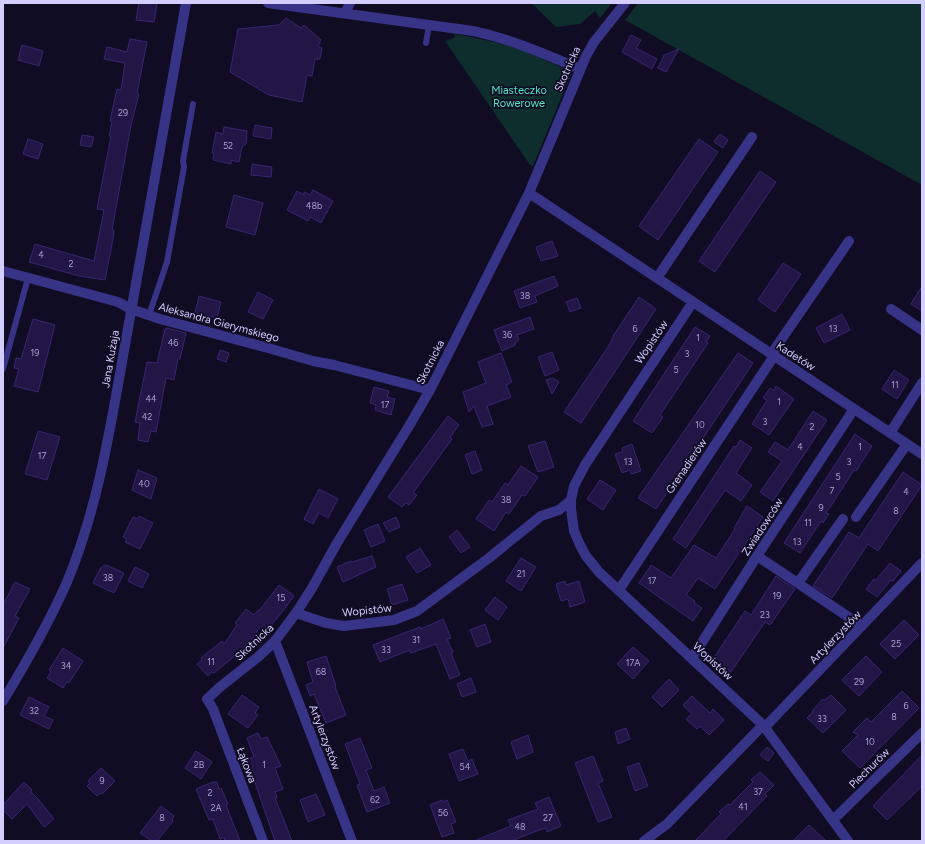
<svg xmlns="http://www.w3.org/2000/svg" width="925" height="844" font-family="Figtree,sans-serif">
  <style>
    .green { fill: #0e2d2d }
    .building { fill: #211645; stroke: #372673 }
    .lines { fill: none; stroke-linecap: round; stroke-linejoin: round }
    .service { stroke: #373386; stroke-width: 6 }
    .minor { stroke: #373386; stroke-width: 10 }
    .tertiary { stroke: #373386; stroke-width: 10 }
    .labels { text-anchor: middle; stroke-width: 3.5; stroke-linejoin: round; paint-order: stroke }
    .number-label { font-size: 9px; fill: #a7a0d0 }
    .street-label { font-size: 11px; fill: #d4ceff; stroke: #100c23 }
    .park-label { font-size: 11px; fill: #50e9c5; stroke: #100c23 }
  </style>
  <rect width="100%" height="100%" fill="#100c23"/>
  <path class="green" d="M531,3H612L600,18L595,11L580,24L556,27Z
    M638,3H922V185L625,20Z
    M455,34L490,41L523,50L562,68L567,71L569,79L533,166L530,165L445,41L454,38Z"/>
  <path class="building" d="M139,3H157L154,22L136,20Z
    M286,18L301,28L304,25L321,40L318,46L322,48L320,59H315L312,76L307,75L302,102L269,95L230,72L238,29L279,25Z
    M631,35L641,40L636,48L657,59L652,69L622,52Z
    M130,39L147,42L137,93L139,94L131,125L112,230H114L113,239L105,280L79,276L29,262L35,244L94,261L104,210L97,209L111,136H109L112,121H110L117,89L121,90L125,63L104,59L107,47L127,52Z
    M22,45L43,51L39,66L18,60Z
    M679,49L666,72L658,68L664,55Z
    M255,125L272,128L271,139L253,136Z
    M224,127L247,131L246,144L242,147L239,162L231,160V164L213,160L214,153H212L216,132L223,134Z
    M720,134L728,140L723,148L714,142Z
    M82,135L94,137L91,147L80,145Z
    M28,139L43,144L38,159L23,154Z
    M699,139L718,152L658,240L639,226Z
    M252,164L272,167L271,177L251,175Z
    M760,171L776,182L715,272L699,261Z
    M313,190L333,201L321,223L310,217L308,221L287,210L297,191L304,195V192L310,195Z
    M234,195L263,203L255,235L226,227Z
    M552,241L558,256L541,261L536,247Z
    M783,263L801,274L775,312L758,300Z
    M554,276L558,286L535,296L537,302L520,308L514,291Z
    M922,286V311L911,304Z
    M258,292L273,300L263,319L248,312Z
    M199,296L221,302L217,318L195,313Z
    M639,297L656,309L581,423L564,412L608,347L614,336H613Z
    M577,298L581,308L570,312L566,302Z
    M842,314L850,330L824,343L816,328Z
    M530,317L534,329L517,335L519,340L515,343V345L502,351L494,330Z
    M33,319L55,325L38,392L14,386L19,369L14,368L16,358L21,359Z
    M695,327L710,336L706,342L708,343L660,415L663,417L652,433L633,421Z
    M167,328L186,333L180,359H178L174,380L166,378L156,432L151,431L148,442L138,440L140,423L135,422L147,362L157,363L165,329Z
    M220,350L229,353L226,362L217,359Z
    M552,352L559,370L545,376L538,357Z
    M501,353L512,382L506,385L511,397L487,406L493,424L482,427L474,406L469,412L463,392L486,383L478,362Z
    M738,353L753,363L656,509L638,498Z
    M894,370L909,380L897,399L882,389Z
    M553,378L559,382L552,394L546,380Z
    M776,386L794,399L769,435L752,424L767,400L763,398L770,388L774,391Z
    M374,387L389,391L387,397L395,399L391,415L375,410L376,405L370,403Z
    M813,411L827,420L773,501L760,492L782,461L768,452L775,442L788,450Z
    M448,416L459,425L450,437L452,439L413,493L417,495L409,505L406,503L402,507L388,497Z
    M38,431L60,437L47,480L25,474Z
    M855,434L872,446L856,471L854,470L831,506L826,513L829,514L823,523L821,521L800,553L784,543Z
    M740,440L752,448L736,473L752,485L741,501L725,490L686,548L673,539L734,446L736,447Z
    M545,441L554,467L538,472L528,446Z
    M632,444L641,471L631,474L630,470L622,473L615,454L623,452L622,448Z
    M475,451L482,470L472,474L465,455Z
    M521,466L538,477L525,496L522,495L509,514L506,512L494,531L476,519L489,500L492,502L505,483L508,485Z
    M138,470L157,478L151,499L132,490Z
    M903,472L922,485L878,551L868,544L832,598L813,586L849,532L859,538Z
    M600,480L616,490L603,510L587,499Z
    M319,489L338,499L328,518L319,513L313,524L304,519Z
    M747,506L763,517L715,589L698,578L686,595L695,601L694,603L702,608L693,621L639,583L651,565L671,578L694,545L716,558L735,529L734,528Z
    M139,516L153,523L140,549L125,542L127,539L123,537L133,517L138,519Z
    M396,517L400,527L389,532L383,523Z
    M378,524L385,541L371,547L364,530Z
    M457,530L470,547L461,553L449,537Z
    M420,548L431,565L417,573L406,557Z
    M372,556L376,567L343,582L337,567L351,561L352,562Z
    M521,558L536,567L521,591L506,581Z
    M890,563L901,571L893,581L891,580L877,597L866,589L874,579L876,580Z
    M106,565L124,573L114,593L93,583L100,569L103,566Z
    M135,567L149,574L142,588L128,581Z
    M776,576L795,589L770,625L765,622L731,672L713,659L745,611L751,615Z
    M565,581L566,585L579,581L585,602L570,607L568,599L561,601L556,584Z
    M15,582L30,589L15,616L19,618L3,648V605Z
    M402,584L408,600L392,605L387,589Z
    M279,585L294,596L282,612L266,632L260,627L247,646L214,673L212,672L208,676L197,664L202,660L201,658L222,641L224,644L237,625L235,623L246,609L254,615L258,610L259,611Z
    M495,597L507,607L498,620L485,610Z
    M443,619L451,638L447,639L453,652L451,653L460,675L450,679L436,644L411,653L410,650L380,662L373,645L420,627L421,629Z
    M904,620L919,635L895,659L880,644Z
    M485,624L491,642L477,647L470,630Z
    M633,647L649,661L633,679L617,664Z
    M63,648L83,661L69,683L67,682L63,688L47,678L51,672L49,670Z
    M326,656L336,686L335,687L346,715L326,723L314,694L310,696L306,685L313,682L307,662Z
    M866,656L882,672L859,696L842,680Z
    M471,678L476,692L462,697L457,684Z
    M669,679L679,690L662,707L652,697Z
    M902,691L919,708L860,768L842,751L858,735L853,732L867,718L871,722Z
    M242,695L259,707L255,713L258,715L248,728L228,714Z
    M831,695L846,710L823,733L807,718L813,712L812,711L823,699L825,700Z
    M692,696L710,713L713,709L724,720L709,735L700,726L697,729L686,719L692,714L683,705Z
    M29,697L49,707L44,716L53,720L49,729L20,715Z
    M626,728L630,739L618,744L615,732Z
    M258,733L261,739L267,737L281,766L275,768L283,789L275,792L277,798H275L292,841H275L247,759L254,757L247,738Z
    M528,735L533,752L517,759L511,742Z
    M360,738L372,768L366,770L374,791L384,787L390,803L367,812L357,785L360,784L345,744Z
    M767,747L774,753L768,761L760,755Z
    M463,749L468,761L472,759L478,774L459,781L449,754Z
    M196,751L212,762L201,779L185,768Z
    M922,755V786L887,820L873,806Z
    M593,756L603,781L598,783L612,817L598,822L575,763Z
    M639,763L648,786L635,791L627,767Z
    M101,768L115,781L102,794L100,793L97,796L87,786L90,783L88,781Z
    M760,772L774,785L765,794L767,796L723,841H695L721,814L719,812L728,804L730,805L753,782L751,780Z
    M24,782L32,790L31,792L39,800L54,819L44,827L27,804L12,819L3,810V805Z
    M213,782H217L219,789L221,788L228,804L226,805L240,841H225L224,837L220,839L213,819L209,820L196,789Z
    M316,794L325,815L308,822L300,800Z
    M549,797L561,826L547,832L546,828L542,829L511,841H474L511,826L508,820L538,809L535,803Z
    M442,800L443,802L447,800L456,822L451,824L454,833L442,837L430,805Z
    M161,806L174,816L172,820L173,821L157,841H152L140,833Z
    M809,825L826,841H793Z"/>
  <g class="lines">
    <path class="service" d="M426,43L429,25
      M149,315L167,262L184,167L183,161L193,104
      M3,369L28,278"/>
    <path class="minor" d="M268,3L473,31C511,39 545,54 580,69
      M345,13L350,3
      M529,193L922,454
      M3,271L118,302L131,309L160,319L268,348L313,361L334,365L430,390
      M657,278L752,137
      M693,302L585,465L574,486L571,500V509L574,531L580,545L586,556L599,572L763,725L848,841
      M891,309L922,330
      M890,433L922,383
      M856,517L907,444
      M757,556L862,626
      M798,583L843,519
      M619,590L774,356V350L849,241
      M296,613L326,623L344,626L394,620L417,611L489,558L541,516L559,510L571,500
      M275,641L352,841
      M692,658L757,556L854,409
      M765,727L922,563
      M833,820L922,733
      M263,841L213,709L207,699L220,687L258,657L275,641L296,613L312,588L337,543L409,426L430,390L529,193L586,56L594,42L625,3
      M644,841L667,824L763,725"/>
    <path class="tertiary" d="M3,701C26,663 49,623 67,582C100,503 112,417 127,334C147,224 166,113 186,3"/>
  </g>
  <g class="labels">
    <g class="number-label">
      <text x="123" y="116">29</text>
      <text x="228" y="149">52</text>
      <text x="314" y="209">48b</text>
      <text x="41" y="258">4</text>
      <text x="71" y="267">2</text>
      <text x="525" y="299">38</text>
      <text x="635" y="332">6</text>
      <text x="833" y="332">13</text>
      <text x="507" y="338">36</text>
      <text x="698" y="341">1</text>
      <text x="173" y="346">46</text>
      <text x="35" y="356">19</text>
      <text x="687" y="357">3</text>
      <text x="676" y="373">5</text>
      <text x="895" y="388">11</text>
      <text x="151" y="402">44</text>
      <text x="779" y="405">1</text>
      <text x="385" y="408">17</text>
      <text x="147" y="420">42</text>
      <text x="765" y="425">3</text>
      <text x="700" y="428">10</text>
      <text x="812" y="430">2</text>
      <text x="800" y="450">4</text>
      <text x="860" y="450">1</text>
      <text x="42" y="459">17</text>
      <text x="628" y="465">13</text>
      <text x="849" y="465">3</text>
      <text x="838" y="480">5</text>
      <text x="144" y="487">40</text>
      <text x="832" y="494">7</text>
      <text x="906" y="495">4</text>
      <text x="506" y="503">38</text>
      <text x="821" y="511">9</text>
      <text x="896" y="514">8</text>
      <text x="808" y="526">11</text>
      <text x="797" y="545">13</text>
      <text x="521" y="577">21</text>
      <text x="108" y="581">38</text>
      <text x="652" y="584">17</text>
      <text x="777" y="599">19</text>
      <text x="281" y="601">15</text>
      <text x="765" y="618">23</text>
      <text x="416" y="643">31</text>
      <text x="896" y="647">25</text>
      <text x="386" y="653">33</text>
      <text x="211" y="665">11</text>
      <text x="633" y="666">17A</text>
      <text x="66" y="669">34</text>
      <text x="321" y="675">68</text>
      <text x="859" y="685">29</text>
      <text x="906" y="709">6</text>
      <text x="34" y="714">32</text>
      <text x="894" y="720">8</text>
      <text x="822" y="722">33</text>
      <text x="870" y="745">10</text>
      <text x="199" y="768">2B</text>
      <text x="264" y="768">1</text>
      <text x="465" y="770">54</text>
      <text x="102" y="784">9</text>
      <text x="758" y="795">37</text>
      <text x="210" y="796">2</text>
      <text x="375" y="803">62</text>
      <text x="743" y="810">41</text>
      <text x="216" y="811">2A</text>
      <text x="443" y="816">56</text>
      <text x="162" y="821">8</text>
      <text x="548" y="821">27</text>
      <text x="520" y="830">48</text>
    </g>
    <g class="street-label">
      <text transform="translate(567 69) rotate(-66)" y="4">Skotnicka</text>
      <text transform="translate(219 322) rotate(15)" y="4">Aleksandra Gierymskiego</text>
      <text transform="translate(651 342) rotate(-56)" y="4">Wopistów</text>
      <text transform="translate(796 356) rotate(33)" y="4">Kadetów</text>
      <text transform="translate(110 359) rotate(-80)" y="4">Jana Kużaja</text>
      <text transform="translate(430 362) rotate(-63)" y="4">Skotnicka</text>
      <text transform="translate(686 466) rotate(-56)" y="4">Grenadierów</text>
      <text transform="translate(762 527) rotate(-57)" y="4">Zwiadowców</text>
      <text transform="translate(367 610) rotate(-6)" y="4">Wopistów</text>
      <text transform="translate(835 637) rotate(-46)" y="4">Artylerzystów</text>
      <text transform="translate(254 642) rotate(-43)" y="4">Skotnicka</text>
      <text transform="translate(713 661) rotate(43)" y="4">Wopistów</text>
      <text transform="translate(325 737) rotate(69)" y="4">Artylerzystów</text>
      <text transform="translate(247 765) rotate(69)" y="4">Łąkowa</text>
      <text transform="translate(869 768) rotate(-45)" y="4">Piechurów</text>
    </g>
    <g class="park-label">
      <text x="519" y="94">Miasteczko<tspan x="519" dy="13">Rowerowe</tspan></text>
    </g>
  </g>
  <rect width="925" height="844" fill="none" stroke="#d4ceff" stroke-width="8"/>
</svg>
